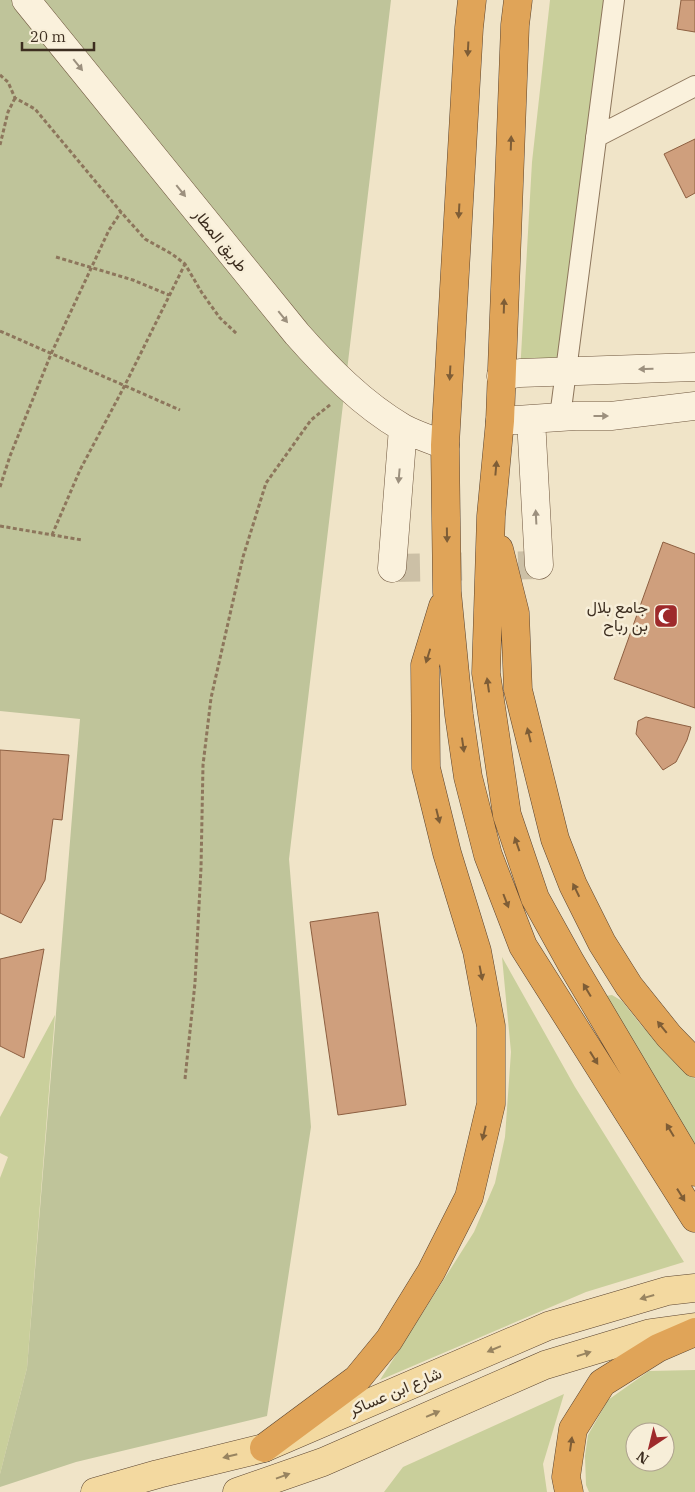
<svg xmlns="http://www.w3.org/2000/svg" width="695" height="1492" font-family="'IBM Plex Serif',Vazirmatn,serif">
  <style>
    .green { fill: #c9cf9b; fill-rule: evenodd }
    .cemetery { fill: #bfc49a }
    .building { fill: #cf9f7d; stroke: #8d5f41 }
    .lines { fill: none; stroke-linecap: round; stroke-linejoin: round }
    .secondary-tunnel { stroke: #ccc0a6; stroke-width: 28; stroke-dasharray: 28 14; stroke-linecap: butt }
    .minor-casing { stroke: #8d765c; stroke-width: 22 }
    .secondary-casing { stroke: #6f573f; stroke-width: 29 }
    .primary-casing { stroke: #5b4430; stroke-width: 29 }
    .motorway-casing { stroke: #5b4430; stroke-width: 29 }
    .path { stroke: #8d765c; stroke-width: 3; stroke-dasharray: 4 2.5; stroke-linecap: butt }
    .minor { stroke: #faf1dc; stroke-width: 20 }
    .secondary { stroke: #faf1dc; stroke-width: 28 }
    .primary { stroke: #f3d9a0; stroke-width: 28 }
    .motorway { stroke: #e0a458; stroke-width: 28 }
    .oneway { fill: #7e5d36 }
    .oneway2 { fill: #9c907e }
    .oneway3 { fill: #988460 }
    .labels { text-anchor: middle; stroke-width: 5; stroke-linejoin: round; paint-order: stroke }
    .street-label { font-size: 16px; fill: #3d2e20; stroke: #f7eed8 }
    .poi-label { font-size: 16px; fill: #3d2e20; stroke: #f7eed8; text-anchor: end }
  </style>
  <rect width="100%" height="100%" fill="#f0e4c8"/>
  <path class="green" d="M550,0H614L565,371L520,373L532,162Z
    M502,957L575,1087L684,1262L586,1292L380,1380L474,1232L495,1183L505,1137L511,1052Z
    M612,995L622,1001L641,1025L695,1079V1145L605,996Z
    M55,1015L27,1368L0,1474V1178L8,1157L0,1153V1117Z
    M695,1370V1492H589L586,1485L585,1456L588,1435L608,1400L649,1371ZM635,1432H665V1462H635Z
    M564,1394L543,1464L547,1492H384L403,1467Z"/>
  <path class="cemetery" d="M0,0H391L289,859L311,1127L267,1416L76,1462L0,1487V1474L27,1368L80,719L0,711Z"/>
  <path class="building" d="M681,0H695V32L677,29Z
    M695,139V193L686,198L664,154Z
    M663,542L695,554V708L614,679Z
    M646,717L691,727L687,740L676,762L663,770L636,734L638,721Z
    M0,750L69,755L62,820L53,819L45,880L21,923L0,913Z
    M378,912L406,1105L338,1115L310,922Z
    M44,949L24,1058L0,1046V959Z"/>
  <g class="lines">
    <path class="secondary-tunnel" d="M392,568L539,565"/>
    <defs>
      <path id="minor" d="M596,137L695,86
        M560,417L614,0"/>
      <path id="secondary" d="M26,0L297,334C328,369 362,404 403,428C416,435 432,440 445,445
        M501,376L520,373L695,367
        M531,419L539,565
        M500,421L575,416H611L695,406
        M392,568L403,428"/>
      <path id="primary" d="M95,1492L158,1474L264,1448L548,1326L667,1291L695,1288
        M237,1492L323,1462L545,1365L651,1333L695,1327"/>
      <path id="motorway" d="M472,0L469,28L445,445L447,592L459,715L468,777L488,855L523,946L695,1218
        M518,0L515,25L500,421L491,516L486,673L507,815L535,898L571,963L695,1172
        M499,549L515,613L518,690L555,839L573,885L602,943L629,986L669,1036L695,1063
        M264,1448L357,1379L389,1340L431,1272L469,1197L491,1104V1026L477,951L447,853L426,768L425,665L443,606
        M569,1492L566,1477L573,1429L602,1383L658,1348L695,1332"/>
    </defs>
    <use href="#minor" class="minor-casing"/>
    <use href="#secondary" class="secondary-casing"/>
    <use href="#primary" class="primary-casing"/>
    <use href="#motorway" class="motorway-casing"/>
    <path class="path" d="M0,75L8,82L15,98L35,109L121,212L145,239L172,254L185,264L202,293L220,318L237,334
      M0,145L8,112L15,98
      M56,257L133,280L169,295
      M0,331L180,410
      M0,487L10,456L51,354L109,230L121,212
      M0,526L82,540
      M52,535L80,470L125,385L185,264
      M185,1079L195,983L201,868L203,765L211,698L243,557L266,483L311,420L331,404"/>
    <use href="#minor" class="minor"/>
    <use href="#secondary" class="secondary"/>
    <use href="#primary" class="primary"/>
    <use href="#motorway" class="motorway"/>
  </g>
  <defs><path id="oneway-solid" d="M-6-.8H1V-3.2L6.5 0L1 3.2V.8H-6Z" transform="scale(1.25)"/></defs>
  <g class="oneway">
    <use href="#oneway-solid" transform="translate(468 49) rotate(93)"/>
    <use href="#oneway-solid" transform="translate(511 143) rotate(-88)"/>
    <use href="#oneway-solid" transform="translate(459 211) rotate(93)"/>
    <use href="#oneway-solid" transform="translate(504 306) rotate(-88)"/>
    <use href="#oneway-solid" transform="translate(450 373) rotate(93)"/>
    <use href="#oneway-solid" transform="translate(496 468) rotate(-85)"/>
    <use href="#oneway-solid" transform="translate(447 535) rotate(89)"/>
    <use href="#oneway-solid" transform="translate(428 656) rotate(107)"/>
    <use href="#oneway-solid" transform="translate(488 685) rotate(-98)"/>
    <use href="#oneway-solid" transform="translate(529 735) rotate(-104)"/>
    <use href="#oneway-solid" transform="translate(463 745) rotate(82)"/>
    <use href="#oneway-solid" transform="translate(438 816) rotate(76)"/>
    <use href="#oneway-solid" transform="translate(517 844) rotate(-109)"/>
    <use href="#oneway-solid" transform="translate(576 890) rotate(-116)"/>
    <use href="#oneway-solid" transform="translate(506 901) rotate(69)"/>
    <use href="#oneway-solid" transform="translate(481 973) rotate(79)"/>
    <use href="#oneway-solid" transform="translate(587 990) rotate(-121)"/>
    <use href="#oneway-solid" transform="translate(662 1027) rotate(-129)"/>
    <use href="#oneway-solid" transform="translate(594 1058) rotate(58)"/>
    <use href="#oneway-solid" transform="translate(670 1130) rotate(-121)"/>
    <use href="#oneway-solid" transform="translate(484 1133) rotate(103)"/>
    <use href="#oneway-solid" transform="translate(681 1195) rotate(58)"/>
    <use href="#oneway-solid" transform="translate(571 1444) rotate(-82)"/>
  </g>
  <g class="oneway2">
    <use href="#oneway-solid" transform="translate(78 65) rotate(51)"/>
    <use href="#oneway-solid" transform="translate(181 191) rotate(51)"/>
    <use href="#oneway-solid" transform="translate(283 317) rotate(51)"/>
    <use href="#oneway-solid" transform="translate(646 369) rotate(178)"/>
    <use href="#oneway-solid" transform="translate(601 416)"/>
    <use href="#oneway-solid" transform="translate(399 476) rotate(95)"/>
    <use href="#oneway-solid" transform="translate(536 517) rotate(-93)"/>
  </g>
  <g class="oneway3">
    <use href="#oneway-solid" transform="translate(647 1297) rotate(164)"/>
    <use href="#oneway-solid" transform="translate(494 1349) rotate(157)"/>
    <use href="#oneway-solid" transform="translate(584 1354) rotate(-17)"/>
    <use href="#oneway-solid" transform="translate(433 1414) rotate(-23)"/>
    <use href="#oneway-solid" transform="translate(230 1456) rotate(166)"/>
    <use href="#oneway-solid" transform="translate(283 1476) rotate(-20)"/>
  </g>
  <defs>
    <symbol id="mosque-square" viewBox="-11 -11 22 22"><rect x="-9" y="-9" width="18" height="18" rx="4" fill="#9e2a2b" stroke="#f7eed8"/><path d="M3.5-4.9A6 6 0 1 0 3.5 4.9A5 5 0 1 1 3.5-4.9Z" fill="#fff"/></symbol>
  </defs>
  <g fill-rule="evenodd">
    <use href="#mosque-square" x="652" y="602" width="28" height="28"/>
  </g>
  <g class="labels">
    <g class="street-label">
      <text transform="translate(221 240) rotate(51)" y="6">طريق المطار</text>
      <text transform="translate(395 1391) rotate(-23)" y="6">شارع ابن عساكر</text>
    </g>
    <g class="poi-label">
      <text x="648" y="613">جامع بلال<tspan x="648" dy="18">بن رباح</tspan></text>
    </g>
  </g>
  <g transform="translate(650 1447) rotate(215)"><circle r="24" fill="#f7eed8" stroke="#ada18e"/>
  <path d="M0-4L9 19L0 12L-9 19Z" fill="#9e2a2b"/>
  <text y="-8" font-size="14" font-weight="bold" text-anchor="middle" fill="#3d2e20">N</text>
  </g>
  <path d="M22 42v8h72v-8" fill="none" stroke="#3d2e20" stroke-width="2.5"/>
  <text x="30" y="42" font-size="15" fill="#3d2e20" stroke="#f7eed8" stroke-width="4" paint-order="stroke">20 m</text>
</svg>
